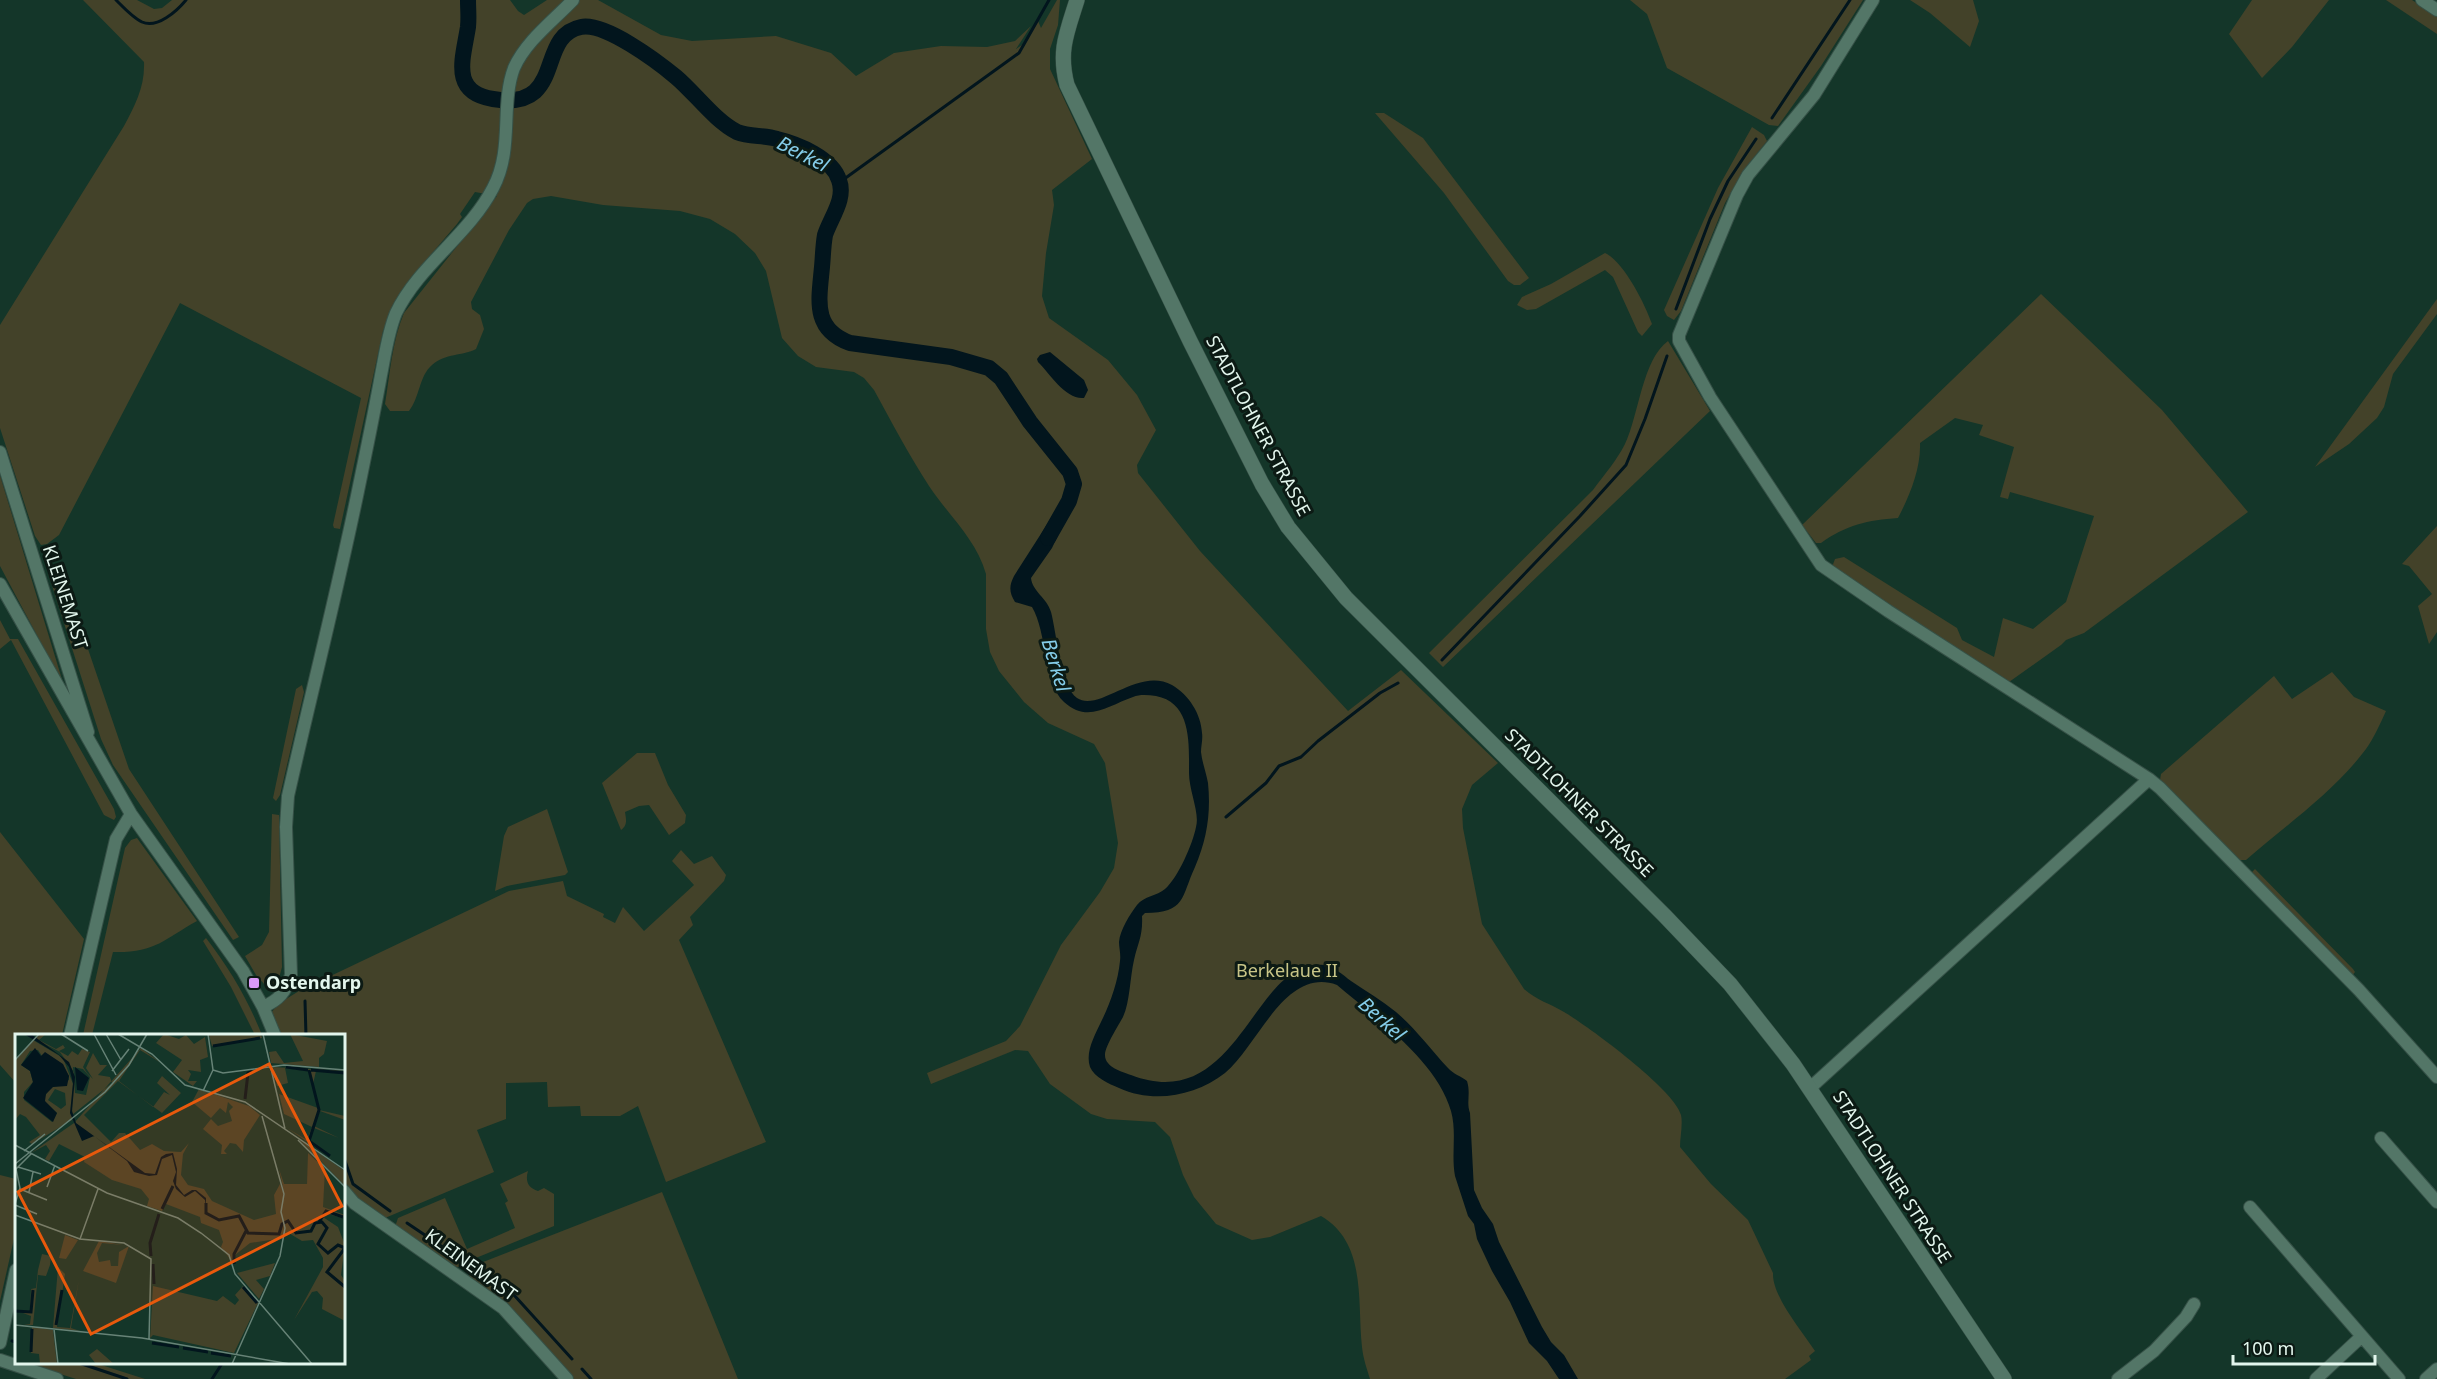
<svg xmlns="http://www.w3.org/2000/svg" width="2437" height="1379" font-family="'Noto Sans',sans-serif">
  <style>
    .green { fill: #434229 }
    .water { fill: #02151d }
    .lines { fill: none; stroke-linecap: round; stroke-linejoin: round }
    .stream { stroke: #02151d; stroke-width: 3 }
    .river { stroke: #02151d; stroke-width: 16 }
    .minor-casing { stroke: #365147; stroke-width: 14 }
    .tertiary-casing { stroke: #365147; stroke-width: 16 }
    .minor { stroke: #537667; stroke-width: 12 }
    .tertiary { stroke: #537667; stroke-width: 15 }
    .poi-dot { fill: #d99af7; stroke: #0c1a14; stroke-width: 2 }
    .labels { text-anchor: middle; stroke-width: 6; stroke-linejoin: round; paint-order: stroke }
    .street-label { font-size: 18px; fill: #e3f6ed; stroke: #0c1a14 }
    .park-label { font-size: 18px; fill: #c8c587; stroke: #0c1a14 }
    .poi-label { font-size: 18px; font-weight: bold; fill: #e3f6ed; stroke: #0c1a14; text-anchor: start }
    .water-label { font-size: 20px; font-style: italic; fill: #84cce8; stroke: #0c1a14 }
    .inset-river { fill: none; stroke: #02151d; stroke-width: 3 }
    .inset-road { fill: none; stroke: #678377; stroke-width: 1.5 }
    .view { fill: #e8590c; fill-opacity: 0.15; stroke: #e8590c; stroke-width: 3 }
    .inset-edge { fill: none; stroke: #e3f6ed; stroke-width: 3 }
  </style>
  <rect width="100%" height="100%" fill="#143629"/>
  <path class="green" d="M83,0H137L154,9L162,8L172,0H510L518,11L524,15L547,0H598L661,35L692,41L776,36L831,53L856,76L894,53L941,46L987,47L1015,41L1031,26L1016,49L1022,45L1038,21L1041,28L1057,0H1060L1058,25L1050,49V69L1092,159L1052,190L1054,205L1046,253L1042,296L1049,318L1108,360L1137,395L1156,430L1137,465L1138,473L1200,551L1348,711L1401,670L1498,763L1472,785L1462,809L1463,828L1482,924L1524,989C1536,1000 1551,1004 1564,1012C1588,1026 1675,1090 1681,1115C1683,1124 1680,1137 1680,1147L1711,1184L1748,1220L1773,1273C1772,1296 1802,1331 1815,1351L1809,1356L1811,1360L1785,1379H1370C1367,1369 1363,1358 1362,1347C1357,1301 1367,1243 1321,1216L1270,1237L1252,1240L1216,1224L1194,1197L1183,1175L1170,1137L1155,1122L1107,1119L1091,1114L1050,1084L1028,1051L1015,1050L931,1084L927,1073L1006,1041L1020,1026L1061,945L1100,892L1114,868L1118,843L1105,763L1094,744L1048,723L1024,702L999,671L990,652L986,629V574C976,539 949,516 929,486C909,455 892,423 874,390L864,378L854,372L816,367L798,356L782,338L766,271L755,253L735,234L710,219L680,211L603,205L551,196L533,199L527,203L509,230L471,302L472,309L480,315L484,329L476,349C463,356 445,353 432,365C419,376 420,397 409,411H390L385,404C390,374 392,341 404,313L497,196L475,192L460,214L462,217L457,224C429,257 398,289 383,331L340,529L334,528L333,525L361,398L180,303L59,535L47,544L41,545L35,536L0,428V325L124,126C135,105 145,87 144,62Z
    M1630,0H1863L1821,66L1778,126L1769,125L1667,68L1647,14Z
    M1910,0H1973L1979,21L1970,47L1930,13Z
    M2252,0H2329L2292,47L2262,78L2229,34Z
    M2386,0H2412L2437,16V34Z
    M1375,113H1384L1423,138L1529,278L1520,285H1514L1508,281L1444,193Z
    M1752,127L1764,135L1767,141L1746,167L1725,203L1681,311L1674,320L1667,316L1664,310L1718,188Z
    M1605,253C1624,262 1645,304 1652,324L1642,336L1638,332L1613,277L1605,270L1536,309L1527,310L1517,305L1522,297L1551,284Z
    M2041,294L2162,410L2248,512L2084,633L2066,640L2061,645L2009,682L1832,567L1835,559L1844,557L1957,628L1962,640L1994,657L2003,618L2033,629L2066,602L2094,516L2010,492L2008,499L2000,497L2014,447L1979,435L1983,425L1955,418L1920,443C1921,468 1910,495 1898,518C1868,520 1846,525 1821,543H1816L1802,525Z
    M2437,299V314L2393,374L2384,407L2377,418L2349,444L2315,467Z
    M1668,341L1710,411L1443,667L1429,653L1593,490C1604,475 1617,460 1625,444C1639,415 1642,360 1668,341Z
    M0,475L2,482L64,686L0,566Z
    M2437,526V632L2429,644L2418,606L2432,594L2409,566L2402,564Z
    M61,570L129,769L239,937L233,940L113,765L101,739L48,573Z
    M0,620L10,639H18L114,809L116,817L114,820L104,815L11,640L0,649Z
    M2332,672L2354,697L2386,711C2380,724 2374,738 2366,749C2334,792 2286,825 2246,860H2236L2160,780L2161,774L2274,676L2292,699Z
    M302,685L304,692L280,795L276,801L273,798L296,689Z
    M637,753H655L668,785L686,815L685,823L669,835L649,805L639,806L625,812C626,819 628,825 621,830L602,783Z
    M547,809L568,872L565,875L507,886L495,891L504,836L508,827Z
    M272,814L279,815L282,967L278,982L273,986L265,985L256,975L245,956L262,945L269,932Z
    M0,832L84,939L62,1035L16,1036V1083L0,1065Z
    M137,838L197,921C163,940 155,953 113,952L92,1035H83L125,848L131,840Z
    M681,850L694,864L712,856L726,875L724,881L690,917L693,925L679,940L766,1142L666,1182L638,1106L620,1116H581L580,1106L548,1107L547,1082L506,1083V1119L477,1130L494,1172L385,1218L380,1217L344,1187V1036L278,1035L271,1013L278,1004L299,991L509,891L563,881L567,896L604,914L603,917L615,923L623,907L644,931L694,885L672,861Z
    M2255,869L2353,969L2355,972L2352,976L2250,874Z
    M206,938C230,969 248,1000 262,1035H255L231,987L203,941Z
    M528,1171C525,1181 528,1188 538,1191L544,1188L554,1194V1226L471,1260L458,1267L450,1266L395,1227L398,1218L445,1198L467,1249L515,1228L505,1203L508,1201L500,1184Z
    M0,1175L16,1179V1230L0,1301Z
    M662,1192L738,1379H571L469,1279L470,1268L478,1264Z
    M26,1363H95L145,1379H76Z"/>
  <path class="water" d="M1050,352L1084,380L1088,390L1084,398C1066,400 1050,374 1038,362L1037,359L1040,355Z
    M1053,515L1063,525L1052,548L1031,578C1032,591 1047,598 1051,612C1056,630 1061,687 1077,698C1099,713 1138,666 1172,685C1189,695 1201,714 1202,733C1203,739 1201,746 1201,752C1202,762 1206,772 1208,783C1211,813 1207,839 1195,867C1181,897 1186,913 1145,913L1142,916C1143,936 1138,942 1134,960C1130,977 1130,1002 1123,1017C1118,1026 1106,1045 1105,1054C1104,1067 1122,1072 1131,1075C1240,1117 1253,956 1324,965C1333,966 1343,975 1351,981C1366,991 1381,1000 1396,1012C1415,1028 1431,1050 1448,1068C1453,1074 1461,1076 1467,1081C1471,1094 1466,1102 1470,1113L1474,1190L1482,1208L1493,1224L1499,1242L1542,1327L1551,1342L1564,1355L1578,1379H1559L1547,1361L1529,1343L1510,1302L1492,1271L1477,1239L1474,1224L1468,1216L1455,1176C1451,1155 1457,1132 1451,1111C1437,1061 1375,1017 1337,985C1285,966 1258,1046 1225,1073C1195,1096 1154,1104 1119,1088C1109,1084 1094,1077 1090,1067C1085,1052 1095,1035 1101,1022C1110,1004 1118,982 1120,961C1121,954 1119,948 1119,942C1120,930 1130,914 1137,905C1144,896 1157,896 1165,889C1178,878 1193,843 1196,827C1200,813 1189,791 1189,773C1189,744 1192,703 1156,696C1148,695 1140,694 1133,697C1109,705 1088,724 1064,702C1044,684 1047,632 1032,607L1015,602C1009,592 1009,586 1014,576Z"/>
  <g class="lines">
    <path class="stream" d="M116,0C123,7 133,18 142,22C157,29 177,11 186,0
      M1772,118L1850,0
      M840,182L1019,53L1049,0
      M1676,309L1710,219L1728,181L1756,139
      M1442,660L1580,516L1626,465L1645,419L1667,356
      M1226,817L1266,783L1279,766L1301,757L1318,741L1380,693L1398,683
      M305,1001L306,1036
      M344,1158L353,1184L390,1211
      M407,1223L456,1256
      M479,1273L514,1295L572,1359
      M12,1341L16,1342
      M76,1362L127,1379
      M582,1369L591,1379
      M212,1379L223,1362"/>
    <path class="river" d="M468,0C468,9 469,18 468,27C463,59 450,92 493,99C567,111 535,36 581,27C605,22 658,62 676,77C695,93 715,121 737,132C749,137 764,135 777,139C798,144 832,158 839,180C846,199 831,217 825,235C823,246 823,257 822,267C819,300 812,329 850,343L951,357L989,368L1001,378L1030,422L1070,472L1074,484L1069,501L1048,538"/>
    <defs>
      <path id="minor" d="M2422,0L2437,10
        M0,452L88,732
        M0,584L131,814L243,971L263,1007L275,1036
        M2149,779L2160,788L2359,990L2437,1077
        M263,1007C279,1000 286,992 291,975L286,827L288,796C311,694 337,593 358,491C366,452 374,414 381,375C385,355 388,332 396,313C419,265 469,235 493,188C514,149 500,105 514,68C526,41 553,21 573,0
        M70,1036L116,839L131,814
        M1810,1088L2149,779L1888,611L1821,565L1710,397L1679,341V335L1737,195L1748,175L1814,95L1873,0
        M2381,1138L2437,1202
        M344,1191L354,1203L503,1308L567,1379
        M2250,1207L2399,1379
        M0,1343L16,1270
        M0,1360L57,1379
        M2118,1379L2154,1351L2186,1317L2194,1304
        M2316,1379L2361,1337
        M2426,1379L2437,1369"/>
      <path id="tertiary" d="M1077,0C1067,32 1058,51 1067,85L1190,341L1262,484L1288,527L1346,598L1664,915L1730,984L1793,1064L2004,1379"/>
    </defs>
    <use href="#minor" class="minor-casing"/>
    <use href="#tertiary" class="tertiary-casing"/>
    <use href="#minor" class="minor"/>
    <use href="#tertiary" class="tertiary"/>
  </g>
  <rect class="poi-dot" x="248" y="977" width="12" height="12" rx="3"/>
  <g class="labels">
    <g class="street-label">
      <text transform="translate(1258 426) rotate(62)" y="6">STADTLOHNER STRASSE</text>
      <text transform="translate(65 597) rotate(72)" y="6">KLEINEMAST</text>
      <text transform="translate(1579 803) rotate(45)" y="6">STADTLOHNER STRASSE</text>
      <text transform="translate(1892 1177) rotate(57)" y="6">STADTLOHNER STRASSE</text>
      <text transform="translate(471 1265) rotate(36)" y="6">KLEINEMAST</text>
    </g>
    <g class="park-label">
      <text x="1287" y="977">Berkelaue II</text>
    </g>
    <g class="poi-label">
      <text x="266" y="989">Ostendarp</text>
    </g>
    <g class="water-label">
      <text transform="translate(803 154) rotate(27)" y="7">Berkel</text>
      <text transform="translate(1056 665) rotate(73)" y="7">Berkel</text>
      <text transform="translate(1382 1019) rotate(42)" y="7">Berkel</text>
    </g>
  </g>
  <g transform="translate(15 1034)">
    <rect width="330" height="330" fill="#143629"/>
    <path d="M26,0H31L24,6L41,15L48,11L50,14L44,17L53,22L57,17L63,21L67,15L75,18L68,33L72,39L78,45L71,34L78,19L85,31H92L83,41L95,43L97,49L57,81L59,38L45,18L26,8L20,4ZM58,33L68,35L75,43L71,61L60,59ZM149,0L164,5L171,1L179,10L190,3L193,23L185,26L186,38L173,36L176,40L173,47H182L178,52L158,38L167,26L141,9ZM246,0L247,4L197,12L194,1ZM275,0L312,7L309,20L304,24V33L256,29L254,18L261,17L269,29L288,27ZM18,6L48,24L58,50L57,86L17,110L14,108L25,101L11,83L5,80L0,86V27ZM23,16L31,28L48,34L54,42V46L35,54L30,62L29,67L42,79L37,88L9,66V58L18,48L15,37L6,31L15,17ZM40,55L50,59L51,71L46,75L33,66ZM126,14L146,29L125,16L104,47L138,73L149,58L155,61L142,49L147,42L166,59L147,79L103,47L69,81L96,108L104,99H110L125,116L137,110L149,117L166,118L174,109L168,120L166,141L173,151L189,155L197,167L239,186L261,180L259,161L265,150L270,163L264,135L269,150H292L293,119L310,135L308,173L330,181L327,184L310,179L308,183L323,193L330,211L326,241L330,247V287L307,275L308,264L302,257L297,258L279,286L308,233V224L298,206L287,207L272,198L269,204L235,209L220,221L218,229L206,213L208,208L204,196L186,189L185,183L151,170L147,177L132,172L134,165L126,155L97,146L69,128L70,123L44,110L34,127L30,125L35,117L31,111L16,119L59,89ZM258,33L330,37H301L298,50L304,76L330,82V86L305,77L299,92L324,104L299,94L294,105L316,124L272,94L292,106L297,93L269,80L264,60L303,74L294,37L270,34L273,49L262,52ZM184,55L234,72L245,81L229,106L228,118L221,110L215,109L209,117L212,120H206L207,111L188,95L196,85L203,92L217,87L214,77L218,73L213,68L211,79L205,74L196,84L177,68ZM284,105L330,137V152ZM50,201L63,206L51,225L44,224ZM84,207L108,211L87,209L82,219L84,228L95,226L96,232H103L104,218L114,212L101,249L68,237ZM27,220L36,222L35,231L31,242L23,241L18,291H9L15,290L16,282L0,276L15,277L16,255L21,254L23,236ZM260,229L255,242L241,246L249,255L244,265L222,239ZM43,233L50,240L42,293L55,294L64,245L56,294L65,297L38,294ZM138,252L202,267L208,262L220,271L224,266L220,261L228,252L243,269L219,319L138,301L135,304ZM17,293L38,296L42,330H25L24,320L16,319ZM82,315L99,330H81L74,321Z" fill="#434229" fill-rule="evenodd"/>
    <path d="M9,0H16L54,28L60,43L57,77L61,89L130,139L140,140L146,123L151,120L158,119L162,135L161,151L169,161L177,156H181L191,164V174L190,166L180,157L170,163L161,155L158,147L161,138L157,121L147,125L142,141L134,142L119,138L112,127L79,102L67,107L55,79L58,49L54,33L44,21ZM20,14L26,22L30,18L48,30L54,42L52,52L38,53L31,60L30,67L42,79L38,88L8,64L18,48L15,37L6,31ZM60,33L74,44L68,57L62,56Z" fill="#02151d"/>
    <path class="inset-river" d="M198,12L245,4M271,33L293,36M294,36L304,76L294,107L315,122M296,36L330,39M230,65L233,39L237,37M191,169V179L204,186L224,182L233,199L264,200L267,190L273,187L281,199L296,197L300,189L307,188L312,194L303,210L313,219L323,211L330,214M147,175L158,152M304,188L311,177L328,183M330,214L312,238L330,253M136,222L135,209L144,180M138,230L139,250M219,230V220L231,197M228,253L242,269M0,277L16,278L18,256M41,291L47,256M137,309L164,313M168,314L193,318M16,318L17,295M196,319L216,322"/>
    <path class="inset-road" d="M46,0L73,17M79,0L101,41M91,0L106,26M103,0L137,20L170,51L230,68L330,136M248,0L270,95M0,26L24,0M198,36L208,39L269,31L330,36M97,37L114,15M188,57L198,36L193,0M283,106L330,153M0,111L92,159L163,184L186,199L214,221L220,240L297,330M9,117L30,100M0,130L90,58L114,31L132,0M3,133L26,140M32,153L40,131M5,155L32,166M83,155L65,205L109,209L136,225L134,305M14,158L18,138M0,170L5,154L1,135L16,120M0,171L22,180M0,181L65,205M0,291L127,304L275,330M39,295L43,330M217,330L265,222L270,194L266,178L269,160L247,82"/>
    <path class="view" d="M254,30L327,172L76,300L3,158Z"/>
    <rect width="330" height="330" class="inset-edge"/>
  </g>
  <path d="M2233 1355v9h142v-9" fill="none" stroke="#e3f6ed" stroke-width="3"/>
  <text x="2242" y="1355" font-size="18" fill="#e3f6ed" stroke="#0c1a14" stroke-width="4.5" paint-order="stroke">100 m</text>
</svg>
